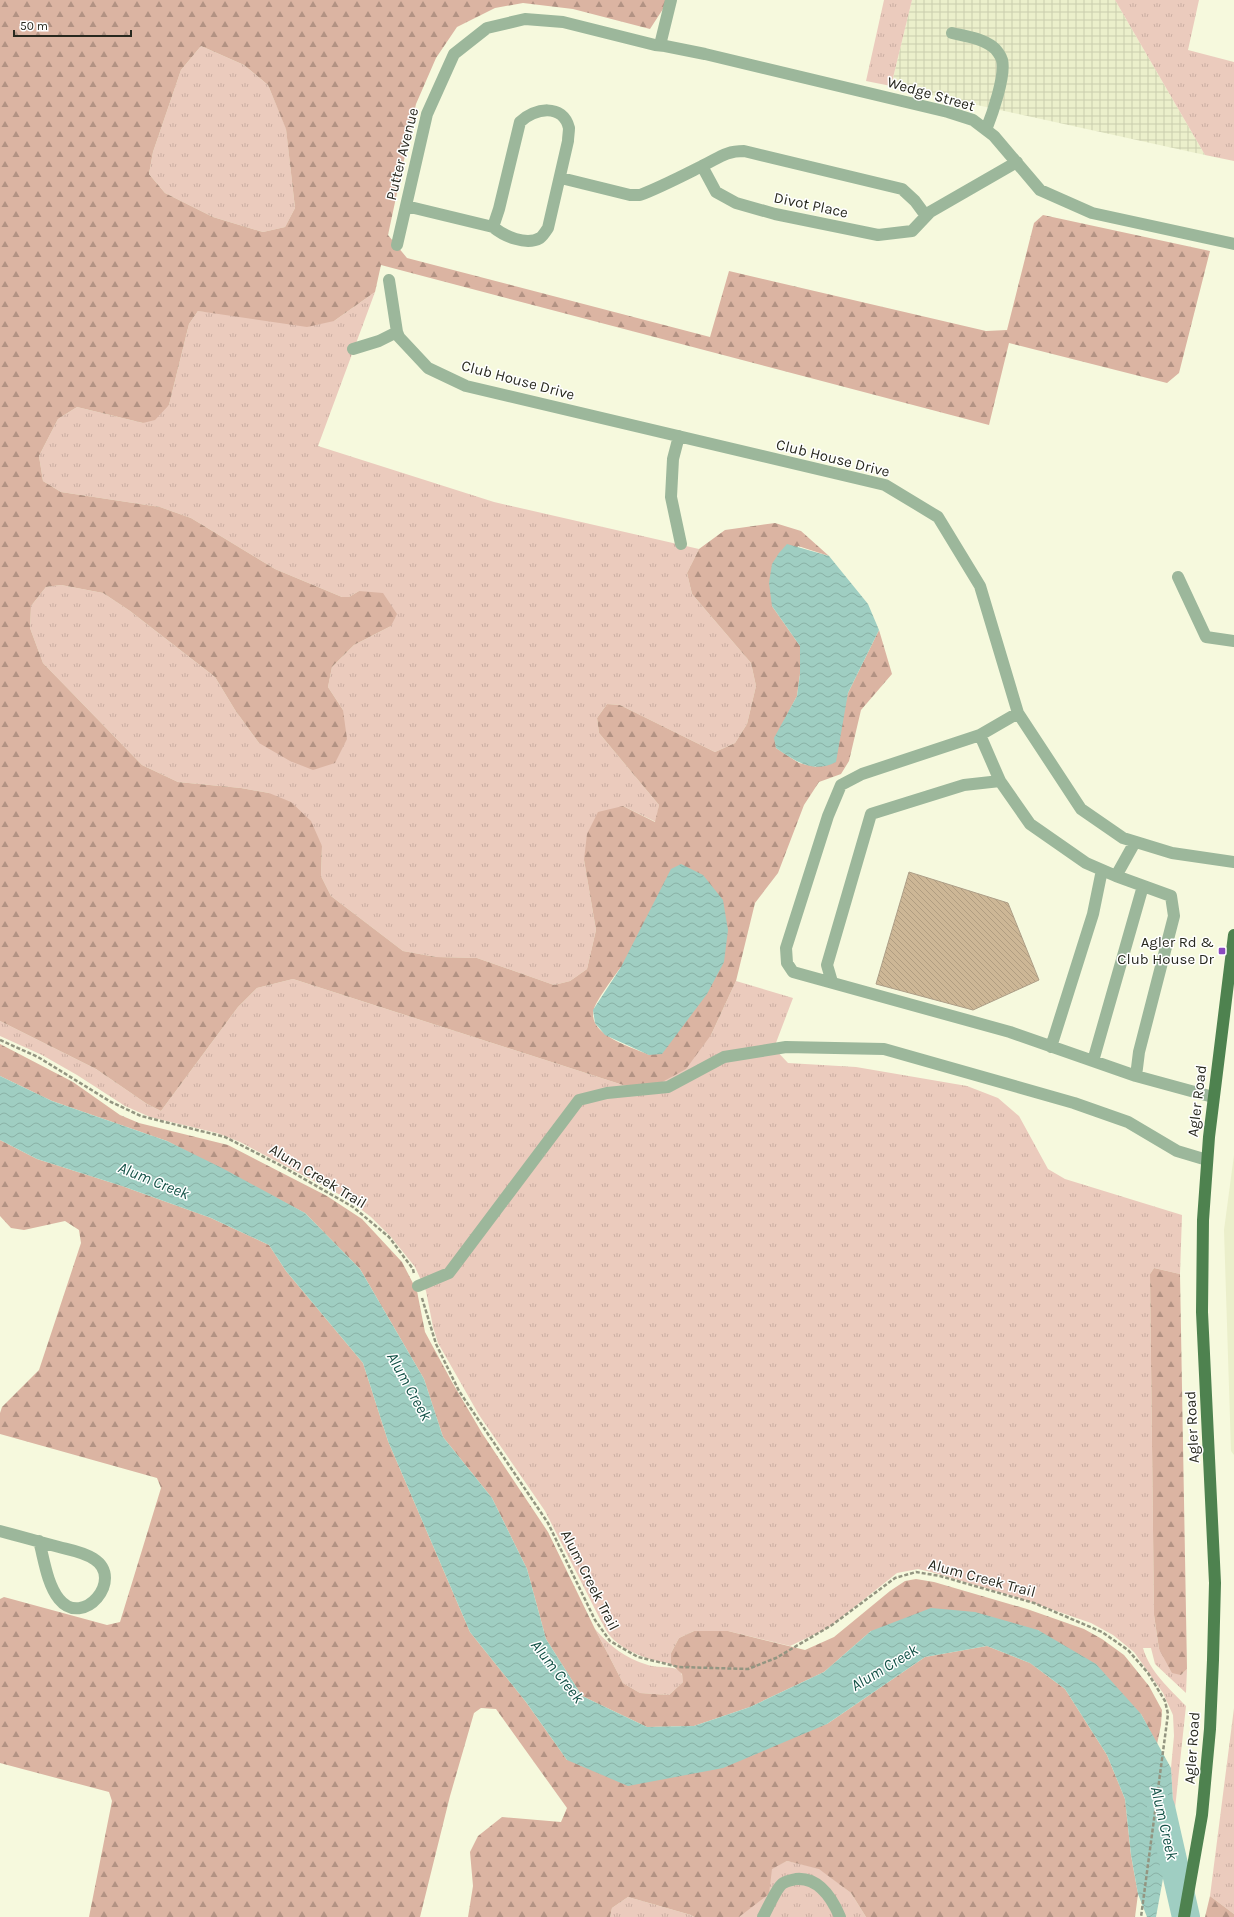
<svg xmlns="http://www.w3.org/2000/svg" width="1234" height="1917" font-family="Karla,sans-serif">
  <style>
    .built { fill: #ebefcb }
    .industrial { fill: url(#industrial-grid) }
    .grass { fill: url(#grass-tufts) }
    .forest { fill: url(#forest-firs); fill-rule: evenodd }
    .water { fill: url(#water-waves) }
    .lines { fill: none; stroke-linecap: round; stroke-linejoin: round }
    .river { stroke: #9fcec2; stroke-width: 28 }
    .building { fill: url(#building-back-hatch); stroke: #ad9e87 }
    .path { stroke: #939581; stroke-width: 2.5; stroke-dasharray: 4 2; stroke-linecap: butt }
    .minor { stroke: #9cb79b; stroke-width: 12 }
    .major { stroke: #4e824f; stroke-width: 12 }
    .poi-dot { fill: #8a4abf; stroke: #fff; stroke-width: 1.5 }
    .labels { text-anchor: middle; stroke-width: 3; stroke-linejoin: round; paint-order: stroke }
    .street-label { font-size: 15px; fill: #28291f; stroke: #fff }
    .poi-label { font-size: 15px; fill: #28291f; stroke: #fff; text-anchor: end }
    .water-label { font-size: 16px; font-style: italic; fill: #135247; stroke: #fff }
  </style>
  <defs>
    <pattern id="industrial-grid" width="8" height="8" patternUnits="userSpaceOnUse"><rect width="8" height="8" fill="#ebefcb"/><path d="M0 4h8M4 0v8" fill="none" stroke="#cacdae"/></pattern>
    <pattern id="grass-tufts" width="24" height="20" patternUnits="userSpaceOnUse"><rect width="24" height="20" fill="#ebcbbd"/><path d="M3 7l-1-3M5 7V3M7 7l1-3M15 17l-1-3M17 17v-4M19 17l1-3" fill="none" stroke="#caaea2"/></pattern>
    <pattern id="forest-firs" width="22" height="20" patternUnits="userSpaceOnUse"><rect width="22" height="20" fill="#dbb4a2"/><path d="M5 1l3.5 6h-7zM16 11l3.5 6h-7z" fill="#b29283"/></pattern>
    <pattern id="water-waves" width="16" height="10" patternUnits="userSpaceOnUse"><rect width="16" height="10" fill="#9fcec2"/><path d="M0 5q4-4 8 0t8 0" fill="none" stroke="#89b1a6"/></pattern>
    <pattern id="building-back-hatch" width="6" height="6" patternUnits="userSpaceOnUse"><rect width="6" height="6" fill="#cdb796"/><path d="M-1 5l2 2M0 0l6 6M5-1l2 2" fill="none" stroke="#b09d81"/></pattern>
  </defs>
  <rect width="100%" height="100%" fill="#f6f9dd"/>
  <path class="built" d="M1234,1155V1455L1231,1451L1224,1230Z"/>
  <path class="industrial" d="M912,0H1115L1205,155L891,86Z"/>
  <path class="grass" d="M884,0H912L891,86L866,81Z
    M1115,0H1199L1188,50L1234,62V161L1205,155Z
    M201,46L244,65L268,85L286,128L295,208L285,227L263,232L213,217L165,193L149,174L153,152L181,70Z
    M375,292L318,446L494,502L699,549L687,573L692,594L751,663L756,686L747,724L735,743L715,752L620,705L607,704L597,718L599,733L659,805L656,822L623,806L584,860L596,930L587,969L570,981L554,985L477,958L436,957L403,951L331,896L321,876L322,846L269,793L241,788L178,782L142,765L43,663L30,628L31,606L46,587L61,585L103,593L130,611L215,677L235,710L259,743L343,710L328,687L332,667L354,645L391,626L359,591L349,597H342L275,569L191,518L160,507L61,492L43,481L39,456L58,419L77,407L143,423L169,405L189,324L198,311L334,321Z
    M293,979L623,1085L711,1035L736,981L793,998L774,1048L788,1063L856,1067L967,1086L998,1098L1019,1116L1048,1169L1065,1179L1182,1215L1180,1274L1154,1268L1150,1274L1154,1615L1159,1649L1181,1675L1187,1669L1186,1693L1155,1664L1151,1648H1143C1150,1672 1169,1688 1186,1706L1174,1818L1171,1768L1174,1736L1173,1715L1163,1693L1134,1652L1113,1635L1091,1623L1019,1598L931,1572L918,1569L897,1573L828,1628L790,1646L728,1631H694L679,1638L671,1653V1664C650,1660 626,1653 611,1637C607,1633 604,1626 601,1621L545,1511L479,1415L438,1343L433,1327L426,1291L415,1267L391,1237L371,1217L346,1198L240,1142L217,1133L150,1117L125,1106L77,1075L42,1055L0,1036V1021L96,1069L147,1104L161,1111L238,1007L257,988Z
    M595,1629C611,1647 625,1658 648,1665C657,1668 668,1666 676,1669C682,1671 683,1677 683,1682L669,1695L640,1693L623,1683Z
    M1234,1708V1914L1210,1896Z
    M787,1861L819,1868L851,1893L866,1917H739L772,1868Z
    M628,1897L691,1915L694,1917H610L612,1908Z"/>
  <path class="forest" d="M0,0H666L663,9L650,29L573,9L523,3L495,8L457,27L436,58L416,104L388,235L407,258L710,337L729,271L986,331L1007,330L1034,223L1043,215L1210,251L1179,373L1167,383L1009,343L989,425L381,265L375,292L334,321L307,327L198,311L189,324L169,405L155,420L143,423L77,407L58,419L39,456L43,481L61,492L160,507L191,518L275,569L342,597H349L359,591L383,593L397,614L391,626L354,645L332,667L328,687L343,710L347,739L335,763L313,770L290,761L259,743L235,710L215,677L130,611L103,593L61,585L46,587L31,606L30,628L43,663L142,765L178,782L241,788L269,793L291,802L311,821L322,846L321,876L331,896L403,951L436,957L477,958L554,985L570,981L587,969L596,930L584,860L587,834L598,812L623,806L655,822L659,805L599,733L597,718L607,704L620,705L715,752L735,743L747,724L756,686L751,663L692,594L687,573L699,549L725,530L775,523L801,531L829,556L798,546L772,606L800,646V674L797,696L775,738L776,748L799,763L816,767L844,709L848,693L879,630L892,674L861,710L849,761L841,774L819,782L804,805L778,873L755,903L736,981L711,1035L686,1069L655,1086L623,1085L293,979L257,988L238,1007L161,1111L147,1104L96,1069L0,1021ZM201,46L244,65L268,85L286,129L295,208L285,227L263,232L213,217L165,193L149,174L153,152L181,70ZM621,967L649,1055C632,1047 586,1035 594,1009C596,1001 615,975 621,967Z
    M0,1044L73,1082L120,1115L139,1123L228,1145L327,1196L362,1219L402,1262L417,1291L425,1332L452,1382L482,1433L548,1532L595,1629L623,1683L640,1693L669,1695L683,1682L682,1674L671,1664V1653L679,1638L694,1631H728L805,1650L834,1637L890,1591L905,1581L916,1579L934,1582L1027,1609L1084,1629L1102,1639L1124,1655L1149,1686L1162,1710L1161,1725L1157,1744L1141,1714L1038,1630L871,1631L824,1672L750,1707L694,1726L647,1727L582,1696L546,1639L527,1569L492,1498L443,1437L424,1379L360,1269L305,1213L167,1141L52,1101L0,1076Z
    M0,1140L37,1159L122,1186L211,1218L269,1245L286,1271L363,1363L388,1441L470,1632L526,1702L567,1760L827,1724L925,1657L987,1646L1030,1663L1065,1689L1107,1755L1125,1799L1131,1855L1138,1894L1135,1917H866L851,1893L819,1869L787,1861L772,1869L769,1894L739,1917H694L691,1915L628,1897L612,1908L610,1917H468L473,1886L470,1852L478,1836L502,1817L561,1822L567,1808L496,1709L481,1708L474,1713L450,1796L420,1917H89L112,1801L109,1792L0,1763V1599L4,1597L107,1625L120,1622L161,1488L157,1478L0,1434V1413L2,1407L39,1370L81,1243L79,1230L65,1221L24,1230L11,1228L0,1216Z
    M1154,1268L1180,1274L1187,1669L1181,1675L1172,1673L1159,1649L1154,1615L1150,1274Z
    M1210,1896L1234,1914V1917H1205Z"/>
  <path class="water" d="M787,544L829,556L868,604L879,630L848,693L836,762C813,774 795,761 776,748L774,738L797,696L800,674V646L772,606L769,583L772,564L779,553Z
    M681,864L703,875L723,900L728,930L724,962L707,994L662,1054L649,1055L605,1035L595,1023L593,1010L621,967L671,869Z
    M0,1076L52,1101L167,1141L222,1168L305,1213L360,1269L424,1379L443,1437L492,1498L527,1569L546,1639L582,1696L647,1727L694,1726L750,1707L824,1672L871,1631L931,1608L975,1612L1038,1630L1096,1664L1141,1714L1171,1768L1174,1818L1156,1917H1147L1138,1894L1131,1855L1125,1799L1107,1755L1065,1689L1030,1663L987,1646L925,1657L827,1724L723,1768L628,1786L567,1760L526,1702L470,1632L388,1441L363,1363L286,1271L269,1245L211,1218L122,1186L37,1159L0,1140Z"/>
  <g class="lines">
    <path class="river" d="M1161,1807L1186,1917"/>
  </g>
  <path class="building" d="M909,872L1008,903L1039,980L973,1010L876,984Z"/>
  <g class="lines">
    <path class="path" d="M0,1040L38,1057L111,1102L141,1116L225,1137L278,1164L353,1207L389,1237L413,1269L414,1274
      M422,1298L436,1344L459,1391L548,1523L595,1620L610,1641L638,1657L679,1667L748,1669L776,1658L832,1625L895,1578L916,1572L940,1576L1034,1603L1102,1632L1128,1650L1148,1673L1165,1701L1168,1714L1141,1917"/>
    <path class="minor" d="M952,33C965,36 982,38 993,47C996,49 1001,56 1002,60C1006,75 992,115 986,130
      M660,45L671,0
      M702,166L716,192L736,203L775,214L878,235L912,231L930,212L1017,162
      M561,178L630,195H640C661,187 682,176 702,166C719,158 725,151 744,151L902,189L915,201L926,216
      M406,206L493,227C504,236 526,246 540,238C543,236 546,231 548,228L568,141C568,137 569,132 569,128C563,103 534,108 520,122L499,209L493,227
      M397,245L427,114L454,54L487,28L525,19L563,22L655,45L665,46L705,54L948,112L973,120L994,136L1040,190L1092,213L1234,244
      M389,280L397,332L399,337L428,368L466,386L885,485L938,517L980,586L1018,713L1081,809L1123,838L1172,853L1234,862
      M353,349L379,341L397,332
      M679,436L673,459L671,497L681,544
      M1178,577L1206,637L1234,641
      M1018,713L980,735L862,774L841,785L828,816L786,948L787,963L793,972L1010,1032L1136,1076L1213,1097
      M980,735L1000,781L1030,824L1086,863L1116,876
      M1135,842L1116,876L1171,896L1174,916L1139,1052L1136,1076
      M832,982L827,965L871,814L964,785L1000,781
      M1051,1047L1093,914L1102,870
      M1093,1061L1143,886
      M418,1286L449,1273L579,1100L607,1093L668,1087L724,1057L786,1047L884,1049L1074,1103L1128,1122L1177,1151L1207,1160
      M0,1531C20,1536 39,1542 59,1547C71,1550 84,1552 94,1559C125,1579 83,1629 59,1599C47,1584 44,1559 39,1541
      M763,1917C767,1910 776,1889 782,1884C785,1881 792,1880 796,1879C819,1877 832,1898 840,1917"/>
    <path class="major" d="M1184,1917L1202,1815L1210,1729L1213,1660L1215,1583L1202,1312L1203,1220L1209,1137L1234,935"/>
  </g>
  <rect class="poi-dot" x="1218" y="947" width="8" height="8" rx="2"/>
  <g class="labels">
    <g class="street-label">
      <text transform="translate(931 94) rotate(16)" y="5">Wedge Street</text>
      <text transform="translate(402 154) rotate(-76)" y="5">Putter Avenue</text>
      <text transform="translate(811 205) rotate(12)" y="5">Divot Place</text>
      <text transform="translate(518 380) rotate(15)" y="5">Club House Drive</text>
      <text transform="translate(833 458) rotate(14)" y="5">Club House Drive</text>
      <text transform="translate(1197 1101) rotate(-83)" y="5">Agler Road</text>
      <text transform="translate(318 1176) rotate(31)" y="5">Alum Creek Trail</text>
      <text transform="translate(1192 1427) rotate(-93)" y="5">Agler Road</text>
      <text transform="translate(982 1578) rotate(15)" y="5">Alum Creek Trail</text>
      <text transform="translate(590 1580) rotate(63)" y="5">Alum Creek Trail</text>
      <text transform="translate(1192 1748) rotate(-86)" y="5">Agler Road</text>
    </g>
    <g class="poi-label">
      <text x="1214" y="947">Agler Rd &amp;<tspan x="1214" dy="17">Club House Dr</tspan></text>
    </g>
    <g class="water-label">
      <text transform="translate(154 1180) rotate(22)" y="6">Alum Creek</text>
      <text transform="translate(410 1386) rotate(61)" y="6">Alum Creek</text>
      <text transform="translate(884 1667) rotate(-31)" y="6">Alum Creek</text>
      <text transform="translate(558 1671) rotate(52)" y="6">Alum Creek</text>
      <text transform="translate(1165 1823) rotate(77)" y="6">Alum Creek</text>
    </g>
  </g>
  <path d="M14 30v6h117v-6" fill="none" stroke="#28291f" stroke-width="2"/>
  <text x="20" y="30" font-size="12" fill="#28291f" stroke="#ffffff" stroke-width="3" paint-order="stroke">50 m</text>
</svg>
